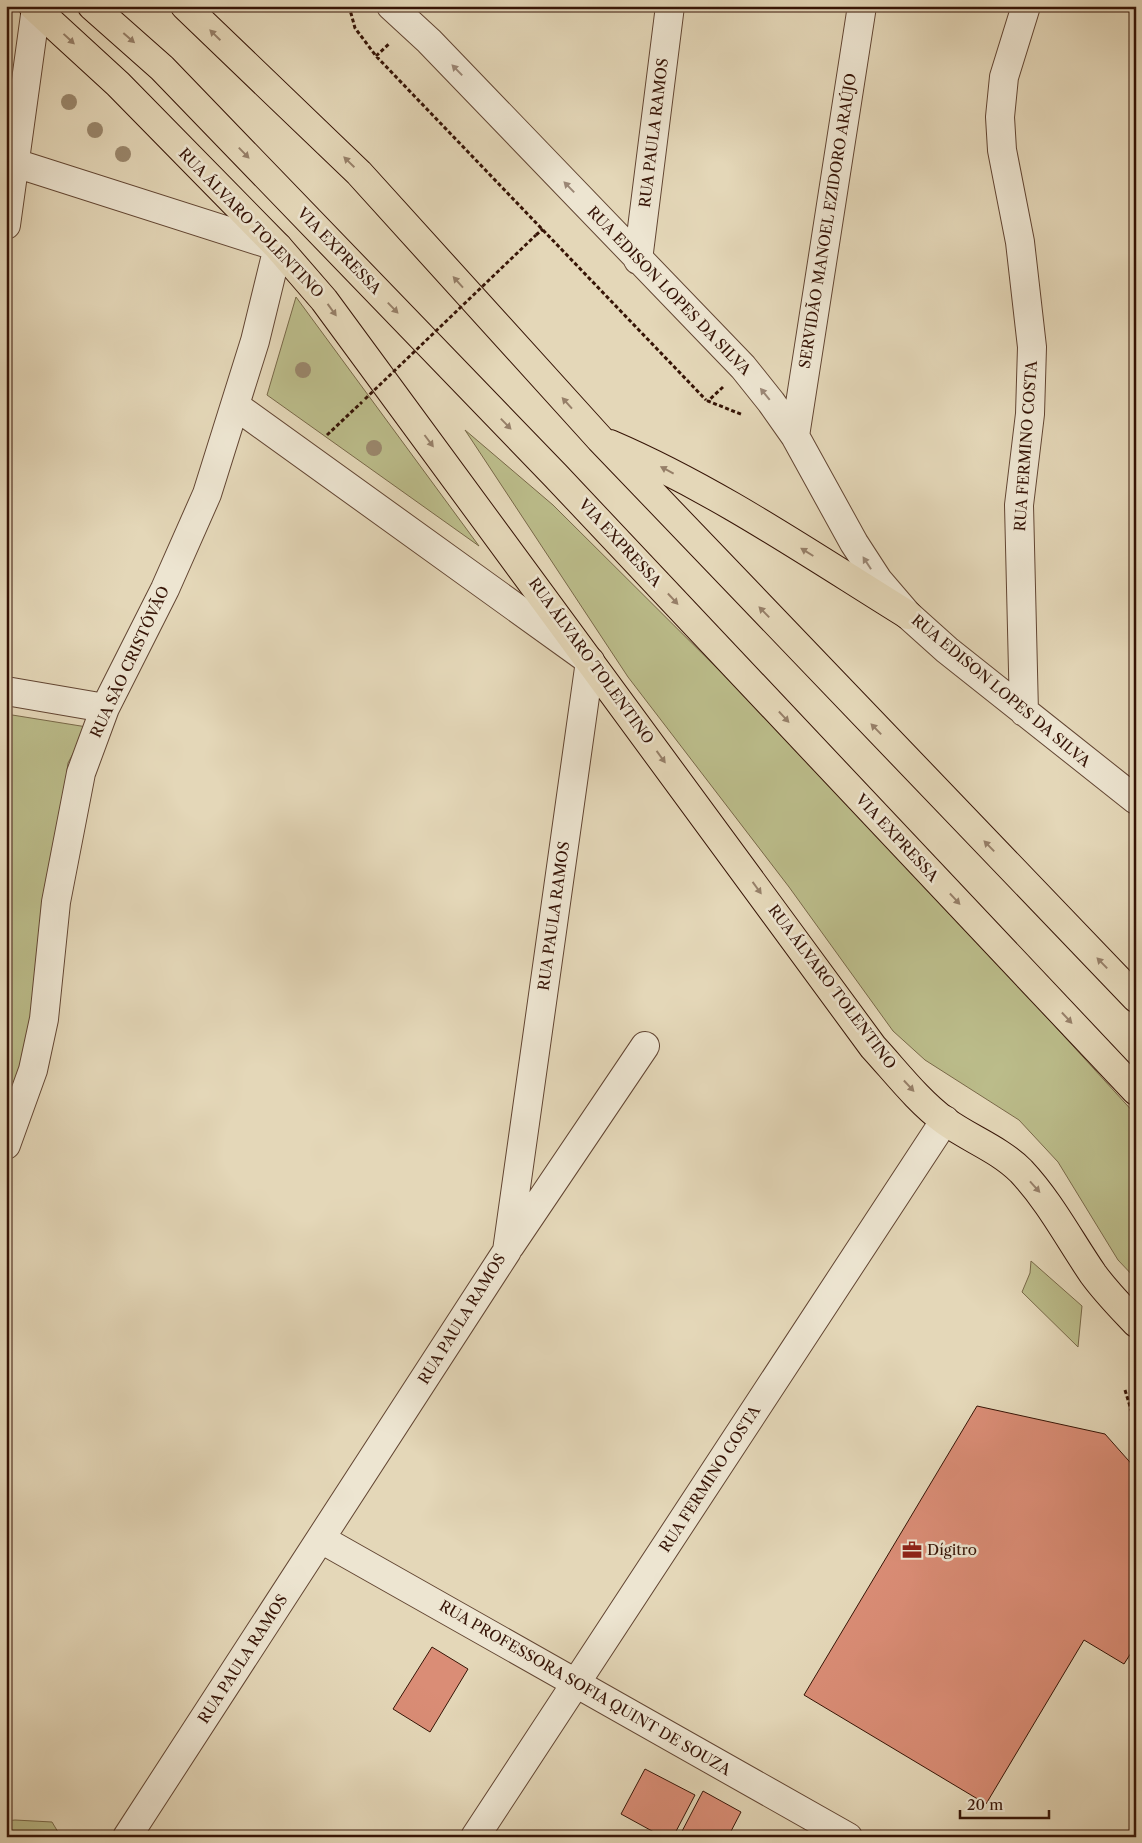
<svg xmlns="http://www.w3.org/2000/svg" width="1142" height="1843" font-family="'Libre Caslon Text',serif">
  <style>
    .green { fill: #bbbc8a; stroke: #786848 }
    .building { fill: #da8d76; stroke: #361406 }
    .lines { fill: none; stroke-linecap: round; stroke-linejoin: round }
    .minor-casing { stroke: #624532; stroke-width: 30 }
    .major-casing { stroke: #361406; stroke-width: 30 }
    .highway-casing { stroke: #361406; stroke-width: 30 }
    .path { stroke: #361406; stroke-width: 3; stroke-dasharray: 4 2.5; stroke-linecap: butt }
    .minor { stroke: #ede5d1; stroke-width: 28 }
    .major { stroke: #e4d7b8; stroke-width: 28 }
    .highway { stroke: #e4d7b8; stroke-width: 28 }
    .path-bridge { stroke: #361406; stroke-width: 3; stroke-dasharray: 4 2.5; stroke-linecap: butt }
    .tree { fill: #9a876c }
    .oneway { fill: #967f68 }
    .oneway2 { fill: #9b8776 }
    .labels { text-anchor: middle; stroke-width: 5; stroke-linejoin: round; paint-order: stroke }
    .street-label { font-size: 15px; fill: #361406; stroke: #ede5d1 }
    .poi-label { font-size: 15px; fill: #361406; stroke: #ede5d1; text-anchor: start }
  </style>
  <rect width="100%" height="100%" fill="#e4d7b8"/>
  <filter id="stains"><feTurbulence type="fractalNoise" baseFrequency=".004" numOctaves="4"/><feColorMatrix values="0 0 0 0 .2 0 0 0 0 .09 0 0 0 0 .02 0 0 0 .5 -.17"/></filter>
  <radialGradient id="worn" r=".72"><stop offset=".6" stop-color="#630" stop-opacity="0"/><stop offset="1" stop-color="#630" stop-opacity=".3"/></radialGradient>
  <path class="green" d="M296,297L479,546L267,395Z
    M465,430L553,505L755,706L990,955L1136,1115V1279L1118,1260L1058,1162L1019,1120L925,1060L893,1031L789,887L628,677Z
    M6,714L87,727L68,763L34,1038L6,1114Z
    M1031,1261L1082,1306L1078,1347L1022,1292L1030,1273Z
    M15,1820L52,1822L61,1837H6V1821Z"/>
  <path class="building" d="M977,1406L1105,1434L1136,1469V1645L1124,1664L1084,1640L986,1804L804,1695Z
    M432,1647L468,1669L430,1732L393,1709Z
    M645,1769L695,1795L673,1837H663L621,1814Z
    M703,1791L741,1812L728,1837H679Z"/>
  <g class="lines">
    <defs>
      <path id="minor" d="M391,6L429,41L743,367L771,402L795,436L854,543L878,580L908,615L947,650L1136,800
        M6,225L36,8
        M638,260L670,6
        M795,436L862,6
        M6,691L105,708
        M1024,712L1019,505L1030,414L1032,347L1020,242L1002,150L1000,117L1004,77L1026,6
        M6,1145L33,1070L44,1019L56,902L81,773L105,708L165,589L207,494L255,341L278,247L15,163
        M510,1246L645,1046
        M321,1539L848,1837
        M127,1837L507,1251L590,661L236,406
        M475,1837L945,1120"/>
      <path id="major" d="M33,6L118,84L278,247L324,300L873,1047C896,1072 918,1101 945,1121C970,1139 999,1149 1021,1171C1050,1202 1069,1239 1093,1274C1106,1292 1121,1307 1136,1323"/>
      <path id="highway" d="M92,6L162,68L555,475L1136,1091
        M185,6L359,173L600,439L1136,998
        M610,444C715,489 811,555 908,615"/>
    </defs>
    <use href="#minor" class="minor-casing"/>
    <use href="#major" class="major-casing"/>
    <use href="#highway" class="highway-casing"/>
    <path class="path" d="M349,6L355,28L376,56L706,400
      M376,56L390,43
      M536,235L543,229
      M723,387L708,401L743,415
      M327,435L362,402
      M1125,1390L1136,1426
      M1134,1466L1136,1464"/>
    <use href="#minor" class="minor"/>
    <use href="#major" class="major"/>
    <use href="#highway" class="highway"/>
    <path class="path-bridge" d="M365,399L536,235"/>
  </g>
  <g class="tree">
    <circle cx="69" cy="102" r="8"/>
    <circle cx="95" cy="130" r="8"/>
    <circle cx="123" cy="154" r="8"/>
    <circle cx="303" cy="370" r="8"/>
    <circle cx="374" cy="448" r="8"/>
  </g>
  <defs><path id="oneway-solid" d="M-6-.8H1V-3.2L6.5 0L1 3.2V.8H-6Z" transform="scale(1.25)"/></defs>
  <g class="oneway">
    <use href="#oneway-solid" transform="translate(215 35) rotate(-136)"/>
    <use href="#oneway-solid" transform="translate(129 38) rotate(41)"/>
    <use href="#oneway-solid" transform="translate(69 39) rotate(43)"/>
    <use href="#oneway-solid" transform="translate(244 153) rotate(46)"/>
    <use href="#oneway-solid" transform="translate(349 162) rotate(-136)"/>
    <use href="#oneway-solid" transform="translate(458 282) rotate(-132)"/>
    <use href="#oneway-solid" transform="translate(393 308) rotate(46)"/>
    <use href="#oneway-solid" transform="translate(332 310) rotate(54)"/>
    <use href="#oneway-solid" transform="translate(567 403) rotate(-132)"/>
    <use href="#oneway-solid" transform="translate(506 424) rotate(46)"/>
    <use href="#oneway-solid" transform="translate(429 441) rotate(53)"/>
    <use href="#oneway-solid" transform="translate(667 470) rotate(-152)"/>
    <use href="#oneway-solid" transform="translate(807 552) rotate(-148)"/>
    <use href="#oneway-solid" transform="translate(673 599) rotate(47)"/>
    <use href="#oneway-solid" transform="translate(764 612) rotate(-134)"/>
    <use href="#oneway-solid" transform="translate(784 717) rotate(47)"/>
    <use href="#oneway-solid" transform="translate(876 729) rotate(-134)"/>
    <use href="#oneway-solid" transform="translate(661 757) rotate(54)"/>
    <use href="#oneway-solid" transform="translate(989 846) rotate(-134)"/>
    <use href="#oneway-solid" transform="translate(757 888) rotate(54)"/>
    <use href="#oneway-solid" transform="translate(955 899) rotate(47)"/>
    <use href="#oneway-solid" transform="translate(1102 963) rotate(-134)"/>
    <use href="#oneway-solid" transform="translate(1067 1018) rotate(47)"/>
    <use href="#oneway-solid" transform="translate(909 1086) rotate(47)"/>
    <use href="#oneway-solid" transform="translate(1035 1187) rotate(48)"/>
  </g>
  <g class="oneway2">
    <use href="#oneway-solid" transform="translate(457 70) rotate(-134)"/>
    <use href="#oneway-solid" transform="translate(569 187) rotate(-134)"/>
    <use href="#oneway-solid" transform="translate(765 394) rotate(-129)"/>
    <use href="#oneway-solid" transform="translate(867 563) rotate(-123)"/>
  </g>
  <defs>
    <symbol id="office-bare" viewBox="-9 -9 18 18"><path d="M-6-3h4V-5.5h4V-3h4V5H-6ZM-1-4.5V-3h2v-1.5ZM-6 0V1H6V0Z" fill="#8f2418" stroke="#ede5d1" stroke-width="2.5" paint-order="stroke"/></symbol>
  </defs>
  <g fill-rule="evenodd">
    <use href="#office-bare" x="898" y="1536" width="28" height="28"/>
  </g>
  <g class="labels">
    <g class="street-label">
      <text transform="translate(654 133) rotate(-83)" y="5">RUA PAULA RAMOS</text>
      <text transform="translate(828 221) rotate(-81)" y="5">SERVIDÃO MANOEL EZIDORO ARAÚJO</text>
      <text transform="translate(251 223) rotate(46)" y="5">RUA ÁLVARO TOLENTINO</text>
      <text transform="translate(339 251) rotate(46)" y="5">VIA EXPRESSA</text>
      <text transform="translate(669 291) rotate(46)" y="5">RUA EDISON LOPES DA SILVA</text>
      <text transform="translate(1026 446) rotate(-86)" y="5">RUA FERMINO COSTA</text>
      <text transform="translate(620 543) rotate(47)" y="5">VIA EXPRESSA</text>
      <text transform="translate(591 661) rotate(54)" y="5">RUA ÁLVARO TOLENTINO</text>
      <text transform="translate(130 662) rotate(-65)" y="5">RUA SÃO CRISTÓVÃO</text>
      <text transform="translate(1001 691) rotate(40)" y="5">RUA EDISON LOPES DA SILVA</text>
      <text transform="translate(897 838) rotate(47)" y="5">VIA EXPRESSA</text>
      <text transform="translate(554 916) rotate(-82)" y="5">RUA PAULA RAMOS</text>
      <text transform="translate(832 987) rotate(53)" y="5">RUA ÁLVARO TOLENTINO</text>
      <text transform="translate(462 1319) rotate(-58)" y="5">RUA PAULA RAMOS</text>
      <text transform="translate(710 1479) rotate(-57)" y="5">RUA FERMINO COSTA</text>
      <text transform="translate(243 1659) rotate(-57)" y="5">RUA PAULA RAMOS</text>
      <text transform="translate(585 1688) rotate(30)" y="5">RUA PROFESSORA SOFIA QUINT DE SOUZA</text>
    </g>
    <g class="poi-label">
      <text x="927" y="1555">Dígitro</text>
    </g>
  </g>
  <rect width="1142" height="1843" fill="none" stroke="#e4d7b8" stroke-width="25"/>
  <rect x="8" y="8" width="1127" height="1828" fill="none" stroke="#361406" stroke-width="2.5"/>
  <rect x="12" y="12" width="1117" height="1818" fill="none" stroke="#361406"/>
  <path d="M960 1810v8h89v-8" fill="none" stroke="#361406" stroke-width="2.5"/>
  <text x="967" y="1810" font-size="15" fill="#361406" stroke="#ede5d1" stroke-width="4" paint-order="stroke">20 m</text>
  <rect width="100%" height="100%" filter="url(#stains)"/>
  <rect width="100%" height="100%" fill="url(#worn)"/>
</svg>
